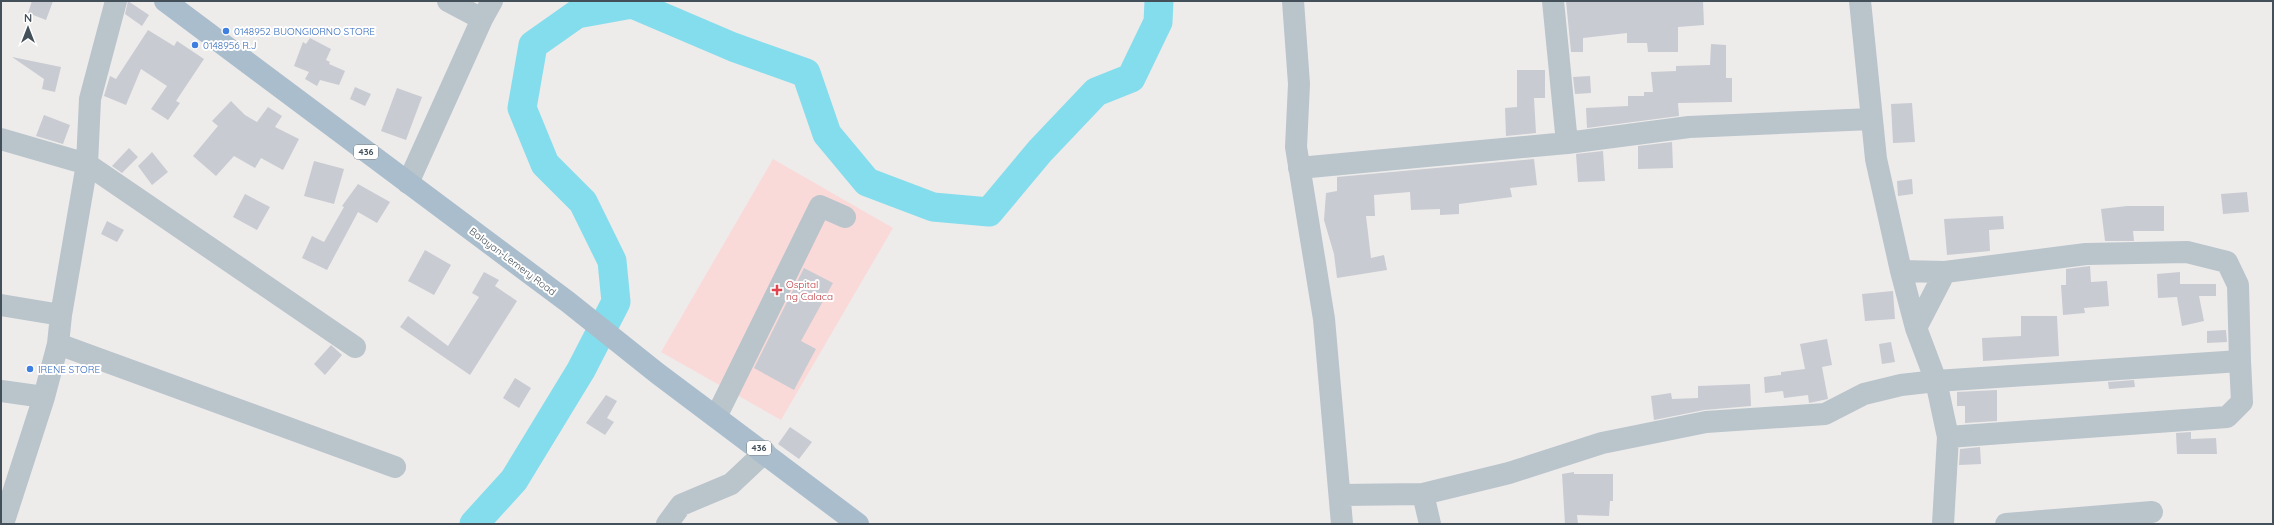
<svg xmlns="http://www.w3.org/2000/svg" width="2274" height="525" font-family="Quicksand,sans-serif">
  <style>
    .medical { fill: #fadad9 }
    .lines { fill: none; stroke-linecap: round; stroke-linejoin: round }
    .river { stroke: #84ddec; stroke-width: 29 }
    .building { fill: #c8cbd1 }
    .minor { stroke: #b9c4cb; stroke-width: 22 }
    .major { stroke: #aabdcc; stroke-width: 22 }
    .shop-dot { fill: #3f7fe0; stroke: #fff; stroke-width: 1.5 }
    .health-dot { fill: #e0444e; stroke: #fff; stroke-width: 1.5 }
    .labels { text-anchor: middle; stroke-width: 4; stroke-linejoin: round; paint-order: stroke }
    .shield { fill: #fff; stroke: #7c848b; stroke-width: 1 }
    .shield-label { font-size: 9px; font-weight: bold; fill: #445059 }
    .shop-label { font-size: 10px; fill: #366cbe; stroke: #fff; text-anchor: start }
    .street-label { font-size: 10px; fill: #445059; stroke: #fff }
    .health-label { font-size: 10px; fill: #be3a42; stroke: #fff; text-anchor: start }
  </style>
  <rect width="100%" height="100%" fill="#eeebeb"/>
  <path class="medical" d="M773,159L893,228L781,420L661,352Z"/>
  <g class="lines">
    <path class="river" d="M474,524L514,480L581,370L616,302L612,261L583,202L545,164L522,108L533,45L577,14L632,4L733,47L806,73L827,134L867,182L933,207L989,212L1040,151L1096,92L1131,78L1158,22L1159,1"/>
  </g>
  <path class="building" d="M32,1H53L46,20L28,13Z
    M128,1L149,15L142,26L125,14Z
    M1566,1H1703L1704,25L1678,27V52H1648L1647,43H1627V33L1583,38V52H1571Z
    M148,30L174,46L177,41L204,59L176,101L180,103L168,120L151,109L167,86L141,69L126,105L104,96L110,76L116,79Z
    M310,38L331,49L326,60L330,62L329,64L345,71L339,85L320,80L317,86L305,79L309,72L294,66L303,42L306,44Z
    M1711,44L1726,45V78H1732V102L1678,103L1679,116L1587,128L1586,108L1628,106V96H1644V92H1653L1651,72L1676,71V66L1710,65Z
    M12,57L61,67L55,92L42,89L44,79Z
    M1517,70H1545V98H1534L1536,133L1506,136L1505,108L1517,107Z
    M1590,76L1591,93L1575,94L1573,77Z
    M355,87L371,94L365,106L350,99Z
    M397,88L422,97L406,140L381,131Z
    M231,101L245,115L257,122L268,107L282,116L275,127L299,139L283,170L261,158L255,168L234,156L216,176L193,156L218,126L212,121Z
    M1912,103L1915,142L1893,143L1891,104Z
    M44,115L70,125L63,144L36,136Z
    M1672,142L1673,168L1638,169V146Z
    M129,148L138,157L122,173L112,166Z
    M1603,151L1605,181L1578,182L1576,154Z
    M152,152L168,172L152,185L138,166Z
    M1534,159L1537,185L1510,188L1512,197L1459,204V214L1440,215V209L1411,210L1410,192L1374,195L1375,216H1366L1371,258L1384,255L1387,270L1337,278L1334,254L1324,220L1326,193L1337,191V177Z
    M314,161L344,169L334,204L304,196Z
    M1912,179L1913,194L1898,196L1897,181Z
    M358,184L390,202L377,223L358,212L327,270L302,258L312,236L324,242L344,207L342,206Z
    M2247,192L2249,212L2223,214L2221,194Z
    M245,194L270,207L257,230L233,217Z
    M2127,206H2164V231H2133L2134,241H2105L2101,209Z
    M2003,216L2004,229L1989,230L1990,251L1947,255L1944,219Z
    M107,221L124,230L117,242L101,234Z
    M425,250L451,265L434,295L408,281Z
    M2090,266L2091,282L2107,281L2109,306L2084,308L2085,313L2063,315L2061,285H2066V269Z
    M804,268L833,283L801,341L816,349L794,390L754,368Z
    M484,272L499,280L495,286L517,301L470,375L400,327L408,316L448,346L479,297L472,293Z
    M2180,272V284H2216V296H2199L2204,321L2182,326L2177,297L2158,298L2157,274Z
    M1893,291L1895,319L1865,321L1862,294Z
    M2021,316H2057L2059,356L1983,361L1982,338L2021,336Z
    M2226,330L2227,342L2207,343V331Z
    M1827,339L1832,365L1822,367L1828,399L1809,403L1808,395L1784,398L1783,391L1765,393L1764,377L1781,375V372L1805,369L1800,344Z
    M1891,342L1895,362L1882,364L1879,344Z
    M331,345L342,355L325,375L314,364Z
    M515,378L531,388L519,408L503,398Z
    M2134,380L2135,387L2109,389L2108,382Z
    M1750,384L1751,406L1704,410L1654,420L1651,396L1671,393L1672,399L1698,398V386Z
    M1997,390V421L1965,423V406H1957V392Z
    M606,395L617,401L607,418L614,422L605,435L586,423Z
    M790,427L812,442L799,459L778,444Z
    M2191,432V439L2216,438L2217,454H2177L2176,433Z
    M1980,447L1981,464L1959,465L1960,449Z
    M1574,472V474H1613V501H1610L1609,516L1577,515L1578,524H1565L1562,474Z"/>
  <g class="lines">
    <path class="minor" d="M448,1L482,19
      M1293,1L1299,84L1296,147L1324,319L1342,524
      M1553,1L1567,143
      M1860,1L1876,159L1901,271L1916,328L1936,381L1948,437L1943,524
      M1,139L87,164L355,347
      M1299,168L1567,143L1689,127L1872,119
      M408,183L482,19L492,1
      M1,305L61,315
      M1916,328L1945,272
      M58,344L395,467
      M1,391L44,397
      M716,417L820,206L845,217
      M1948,437L2227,417L2242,402L2240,361
      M1423,494L1430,524
      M1341,495L1423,494L1509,473L1602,443L1706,422L1825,414L1864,394L1901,385L1936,381L2240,361L2238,285L2227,262L2187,252L2086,254L1945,272L1901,271
      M3,524L44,397L58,344L61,315L87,164L90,99L116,1
      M667,524L681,505L731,484L765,452
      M2006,524L2152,512"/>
    <path class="major" d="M165,1L568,302L657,373L858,524"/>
  </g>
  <g class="shop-dot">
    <circle cx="226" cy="31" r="4"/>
    <circle cx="195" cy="45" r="4"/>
    <circle cx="30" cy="369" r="4"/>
  </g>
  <path class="health-dot" d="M775 284h4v4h4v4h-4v4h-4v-4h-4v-4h4z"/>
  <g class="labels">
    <g class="shield">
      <rect x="354" y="145" width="24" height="14" rx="3"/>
      <rect x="747" y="441" width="24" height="14" rx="3"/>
    </g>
    <g class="shield-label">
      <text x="366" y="155">436</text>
      <text x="759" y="451">436</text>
    </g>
    <g class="shop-label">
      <text x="234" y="35">0148952 BUONGIORNO STORE</text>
      <text x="203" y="49">0148956 R.J</text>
      <text x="38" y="373">IRENE STORE</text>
    </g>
    <g class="street-label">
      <text transform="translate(513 261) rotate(37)" y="4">Balayan-Lemery Road</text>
    </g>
    <g class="health-label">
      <text x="786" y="288">Ospital<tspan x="786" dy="12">ng Calaca</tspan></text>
    </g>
  </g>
  <rect width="2274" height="525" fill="none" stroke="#445059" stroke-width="4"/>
  <g transform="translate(28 28)" stroke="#ffffff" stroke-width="3" paint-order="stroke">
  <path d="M0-3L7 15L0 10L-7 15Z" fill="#445059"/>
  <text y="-6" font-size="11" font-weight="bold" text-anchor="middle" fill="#445059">N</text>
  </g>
</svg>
